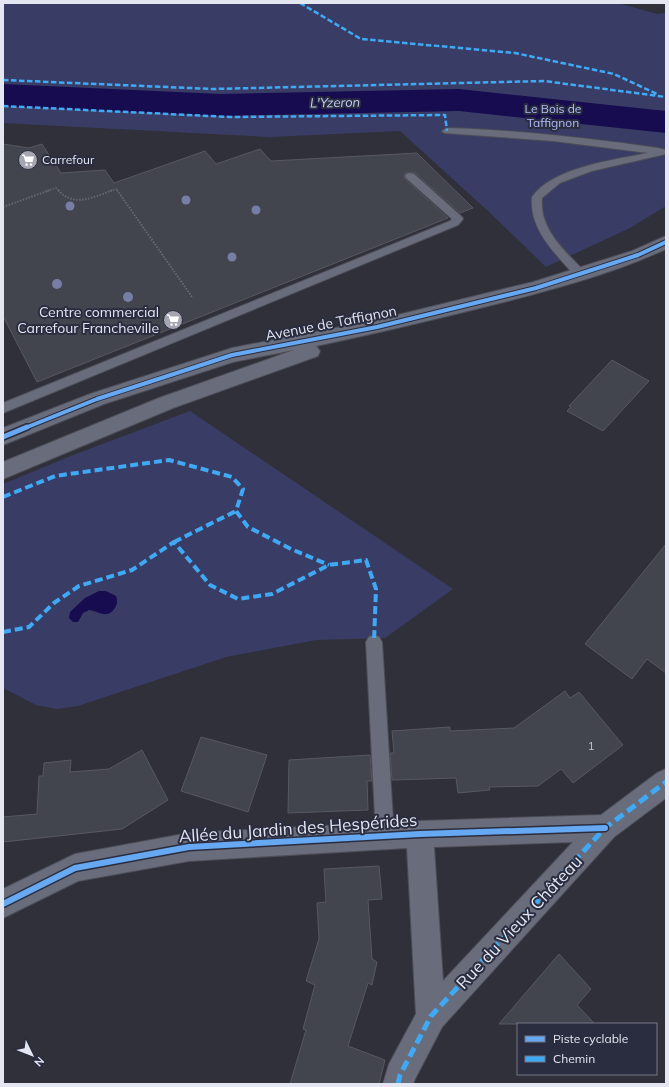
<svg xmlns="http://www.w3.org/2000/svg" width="669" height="1087" font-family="Mulish,sans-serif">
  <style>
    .green { fill: #393d65 }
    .water { fill: #160c4f }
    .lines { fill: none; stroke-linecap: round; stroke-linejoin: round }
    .river { fill: #160c4f; fill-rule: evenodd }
    .building { fill: #43454e; stroke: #575861 }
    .service-casing { stroke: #4d4e57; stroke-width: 2 }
    .minor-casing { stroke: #4d4e57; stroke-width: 2 }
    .tertiary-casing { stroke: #4d4e57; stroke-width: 2 }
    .path-far1 { stroke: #666773; stroke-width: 1.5; stroke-dasharray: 1.5 1.5; stroke-linecap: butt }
    .path { stroke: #666773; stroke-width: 2; stroke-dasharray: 1.5 1.5; stroke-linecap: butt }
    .service { fill: #696c7b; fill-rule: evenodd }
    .minor { fill: #696c7b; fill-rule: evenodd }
    .tertiary { fill: #696c7b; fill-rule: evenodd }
    .quiet-far2 { stroke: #3fa9f5; stroke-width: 2.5; stroke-dasharray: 5.5 2.5; stroke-linecap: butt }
    .quiet-far1 { stroke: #3fa9f5; stroke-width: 4; stroke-dasharray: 8 4; stroke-linecap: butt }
    .quiet { stroke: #3fa9f5; stroke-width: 5; stroke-dasharray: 10 5; stroke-linecap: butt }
    .cycleway-far2-casing { stroke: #2a2d3f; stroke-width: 6 }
    .cycleway-far1-casing { stroke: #2a2d3f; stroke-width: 8 }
    .cycleway-casing { stroke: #2a2d3f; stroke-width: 9 }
    .cycleway-far2 { stroke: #66a8f1; stroke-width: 4 }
    .cycleway-far1 { stroke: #66a8f1; stroke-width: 5 }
    .cycleway { stroke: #66a8f1; stroke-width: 6 }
    .tree { fill: #777ea5 }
    .labels { text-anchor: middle; stroke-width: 4; stroke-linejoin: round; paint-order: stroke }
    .far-park-label { font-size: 12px; fill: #b2bdfc; stroke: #2a2d3f }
    .far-poi-label { font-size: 12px; fill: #e4e6f2; stroke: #2a2d3f; text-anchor: start }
    .number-label { font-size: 12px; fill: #bcbec9 }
    .far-water-label { font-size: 13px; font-style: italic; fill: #c3cbf6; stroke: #2a2d3f }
    .poi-label { font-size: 14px; fill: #e4e6f2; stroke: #2a2d3f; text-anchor: end }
    .street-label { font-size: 14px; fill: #e4e6f2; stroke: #2a2d3f }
    .near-street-label { font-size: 17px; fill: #e4e6f2; stroke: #2a2d3f }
  </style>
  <rect width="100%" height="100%" fill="#2f303a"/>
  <path class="green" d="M3,3H618L657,14L666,13V206L630,228L546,267L488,211L400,131L270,137L3,123Z
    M190,411L453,589L385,638L316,640L226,657L78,706L57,709L36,705L3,688V484L73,455Z"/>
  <path class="water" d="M99,591H106L116,596C118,601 117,604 115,608C107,620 98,611 89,610L83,613L78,622H73L69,618L70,612L85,598Z"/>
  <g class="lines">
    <path class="river" d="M3,84L221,94L459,89L666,111V133L459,111L221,116L3,106Z"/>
  </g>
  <path class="building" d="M3,144L29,148L42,144L61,173L105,170L114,183L205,151L216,164L260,149L271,161L417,153L473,208L460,213L415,173H406L404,175L405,179L448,218L37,382L3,316Z
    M612,360L649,381L603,431L567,411L571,407L569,406Z
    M666,544V673L647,659L632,679L585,644Z
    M565,691L570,698L579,692L623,745L573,783L561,769L538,786L489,787L490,790L458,793L456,778L392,780L390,753H394L392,731L450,727V731L514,728Z
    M201,737L267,755L248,812L181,791Z
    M142,750L168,800L122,829L3,842V817L37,814L39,776H43L44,763L71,760L70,772L109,769Z
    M370,755L372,781H367L368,810L288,813L289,760Z
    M379,866L382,899L368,900L372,959L377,962L372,985L368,983L348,1046L385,1060L379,1084H290L306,1030L303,1029L315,985L306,981L319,939L317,903L326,902L324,869Z
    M559,954L591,989L577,1005L595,1024H499Z"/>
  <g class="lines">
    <defs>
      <path id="service" d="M447,128C518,130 588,138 658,148L666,150V154L592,171L560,183L542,198C539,229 565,251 584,271L586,274L584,277H576C556,254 529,230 532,197C553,167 614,160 648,153L553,141L444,133L442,131Z
        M410,173L414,174L462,217L463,219L458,225L3,413V403L450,221L452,219L406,178L405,176L406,174Z
        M374,635L379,637L382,642L394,836L391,842L385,845L379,842L376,836L366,642L369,637Z"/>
      <path id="minor" d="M666,769V798L614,837L442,1027L415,1079L413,1084H383L389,1064L416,1014L407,848L189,861L78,881L3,918V889L75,854L189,833L420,821L601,815L657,773ZM573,842L443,981L434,847Z"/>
      <path id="tertiary" d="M666,236V249C610,275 544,292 484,307C428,321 373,334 316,346L320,351L318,356L173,408L3,479V462L159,398L294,350L233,362L104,404L3,445V428L90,394L232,348L377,320L533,282L632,251Z"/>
    </defs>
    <use href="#service" class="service-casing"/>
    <use href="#minor" class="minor-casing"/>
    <use href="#tertiary" class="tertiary-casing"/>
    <path class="path-far1" d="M47,191L56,188L59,191
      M110,191L116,189L118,191"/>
    <path class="path" d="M58,190C74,208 94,197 113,190
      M117,190L192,297
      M3,207L50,190"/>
    <use href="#service" class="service"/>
    <use href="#minor" class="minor"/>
    <use href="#tertiary" class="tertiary"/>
    <path class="quiet-far2" d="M300,3L361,39L515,53L614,74L657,94
      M3,80L213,89L544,81L666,97
      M3,106L230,117L445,115L447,131"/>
    <path class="quiet-far1" d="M3,497L55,476L169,460L232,477L243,489L236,511L248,527L291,549L329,565
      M174,542L236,511
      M3,632L29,627L54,603L79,586L132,570L174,542L210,585L238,599L272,594L329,565L366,560L376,589L374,642"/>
    <path class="quiet" d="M398,1084L400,1075L431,1016L605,828L666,782"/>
    <defs>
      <path id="cycleway-far2" d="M25,428L97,399L232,355L377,327L536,288L638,255L666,242"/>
      <path id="cycleway-far1" d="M3,437L27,427"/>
      <path id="cycleway" d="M3,904L75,868L189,847L420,834L605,828"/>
    </defs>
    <use href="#cycleway-far2" class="cycleway-far2-casing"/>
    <use href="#cycleway-far1" class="cycleway-far1-casing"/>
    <use href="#cycleway" class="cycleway-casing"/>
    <use href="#cycleway-far2" class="cycleway-far2"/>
    <use href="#cycleway-far1" class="cycleway-far1"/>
    <use href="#cycleway" class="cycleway"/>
  </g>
  <g class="tree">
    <circle cx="186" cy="200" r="4.5"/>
    <circle cx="70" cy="206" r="4.5"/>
    <circle cx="256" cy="210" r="4.5"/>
    <circle cx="232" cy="257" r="4.5"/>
    <circle cx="57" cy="284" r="5"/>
    <circle cx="128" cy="297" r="5"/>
  </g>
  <defs>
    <symbol id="supermarket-disc" viewBox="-11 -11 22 22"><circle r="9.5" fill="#a5a6b2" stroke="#2a2d3f"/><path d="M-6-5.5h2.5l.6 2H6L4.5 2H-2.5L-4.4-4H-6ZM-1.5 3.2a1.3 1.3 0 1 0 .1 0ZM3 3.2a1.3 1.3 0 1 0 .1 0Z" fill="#fff"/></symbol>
  </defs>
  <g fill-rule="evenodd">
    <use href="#supermarket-disc" x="17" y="149" width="22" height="22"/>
    <use href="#supermarket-disc" x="162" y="309" width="22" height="22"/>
  </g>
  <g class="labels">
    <g class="far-park-label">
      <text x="553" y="113">Le Bois de<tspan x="553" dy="14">Taffignon</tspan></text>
    </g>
    <g class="far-poi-label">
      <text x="42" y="164">Carrefour</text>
    </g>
    <g class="number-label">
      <text x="591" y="750">1</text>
    </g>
    <g class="far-water-label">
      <text transform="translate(335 102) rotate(-1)" y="5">L'Yzeron</text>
    </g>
    <g class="poi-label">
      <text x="159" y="317">Centre commercial<tspan x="159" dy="16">Carrefour Francheville</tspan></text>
    </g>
    <g class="street-label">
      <text transform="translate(331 323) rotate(-11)" y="5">Avenue de Taffignon</text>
    </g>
    <g class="near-street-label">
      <text transform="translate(298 828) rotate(-4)" y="6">Allée du Jardin des Hespérides</text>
      <text transform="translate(519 922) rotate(-47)" y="6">Rue du Vieux Château</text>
    </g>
  </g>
  <rect width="669" height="1087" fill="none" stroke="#e4e6f2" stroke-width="8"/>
  <rect x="517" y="1023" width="140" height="52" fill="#2a2d3f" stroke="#747787"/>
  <rect x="525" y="1036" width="20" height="6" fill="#66a8f1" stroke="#747787"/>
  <text x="553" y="1043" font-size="12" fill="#e4e6f2">Piste cyclable</text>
  <rect x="525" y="1056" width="20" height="6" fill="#3fa9f5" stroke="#747787"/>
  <text x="553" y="1063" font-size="12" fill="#e4e6f2">Chemin</text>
  <g transform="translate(32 1055) rotate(133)" stroke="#2a2d3f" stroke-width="3" paint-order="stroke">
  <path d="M0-3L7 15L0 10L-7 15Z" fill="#e4e6f2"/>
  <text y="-6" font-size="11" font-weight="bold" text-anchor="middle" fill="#e4e6f2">N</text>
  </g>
</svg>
